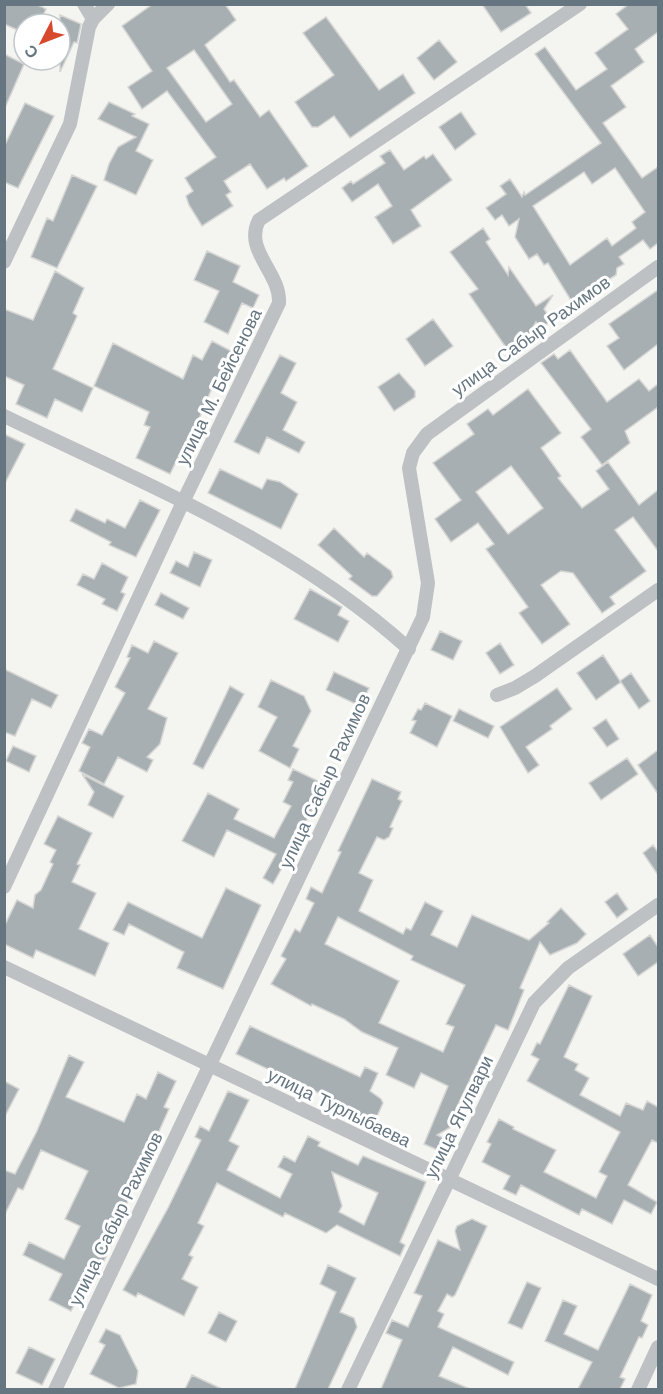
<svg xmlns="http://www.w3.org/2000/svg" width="663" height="1394" font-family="'Work Sans',sans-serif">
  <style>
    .building { fill: #a7afb3; stroke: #d5d5d3; stroke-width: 1.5; fill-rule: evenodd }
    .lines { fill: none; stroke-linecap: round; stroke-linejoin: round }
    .street { stroke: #bdc1c4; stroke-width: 14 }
    .labels { text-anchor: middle; stroke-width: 6; stroke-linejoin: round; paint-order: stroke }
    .street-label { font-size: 18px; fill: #657680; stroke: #fff }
  </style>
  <rect width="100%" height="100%" fill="#f4f4f1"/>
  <path class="building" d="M4,4H36L46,9L39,24H24V33L4,24Z
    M153,4H225L236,20L205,45L230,82L234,80L260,117L269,110L308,166L286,181L284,178L267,189L250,164L224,181L231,192L226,195L233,206L202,226L189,205L186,196L193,191L185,178L216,157L167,91L142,109L128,87L152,71L122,26ZM194,50L232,104L206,122L167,68Z
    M482,4H525L531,13L501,32Z
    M629,4H658V32L635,49L644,62L611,86L626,107L603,123L642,178L658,167V243L650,249L643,240L619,257L624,264L617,268L616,275L608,280L604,279L572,302L548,263L544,265L537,254L529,259L515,237L519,219L509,226L502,215L495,220L486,208L506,194L500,186L510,179L522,197L524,192L525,195L601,143L535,54L545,47L576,90L607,69L595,53L628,29L616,14ZM615,168L645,212L632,222L636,228L612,246L607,238L570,265L533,206L584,172L592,184Z
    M60,15L81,24L77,43L74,42L60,72Z
    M326,17L379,90L403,74L415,93L350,138L334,116L318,127H312L295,102L334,75L303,33Z
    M439,40L457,62L434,80L417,58Z
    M4,54L24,64L4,110Z
    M109,102L135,114L132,116L149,124L136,151L153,160L136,195L104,180L109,164L118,147L136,137L98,119Z
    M25,103L54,116L18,188L4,182V147Z
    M461,112L476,134L455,150L439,127Z
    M390,150L404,170L424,156L426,159L433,154L452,180L411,210L421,226L393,244L375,217L392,206L378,184L352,202L342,188L351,181L353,184L385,163L380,156Z
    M72,175L97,186L57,268L31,257L47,218L53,221Z
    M483,228L490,239L486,242L508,275L509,267L536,306L553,295L544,309L552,321L540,328L536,322L525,341L507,349L469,294L478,289L450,252Z
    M207,251L240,266L233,282L259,295L253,308L242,303L228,334L204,322L219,291L194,280Z
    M55,271L84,288L73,313L77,316L53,369L93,388L82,412L55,399L47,418L16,404L24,385L4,376V309L33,320Z
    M658,290V344L624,370L607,346L619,338L609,324Z
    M433,319L453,346L425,366L406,339Z
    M212,341L231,351L222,369L230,373L224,385L215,381L193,433L201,437L196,448L185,443L170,474L136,458L150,427L144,425L149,412L94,386L113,343L183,379L193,355L202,360Z
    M570,350L607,402L639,379L649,391L658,384V407L625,431L630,443L602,465L581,437L591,429L541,363L554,354L558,359Z
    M280,355L296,363L281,393L297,402L283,430L305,442L299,453L267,437L259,454L234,442Z
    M399,373L415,391V397L394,411L378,387Z
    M528,389L561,433L541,448L561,476L558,478L582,508L609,489L596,471L608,462L639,505L658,490V551L633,517L615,530L646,571L610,597L615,604L602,613L573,573L561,571L541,585L570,624L542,644L519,613L528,607L486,549L494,544L478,523L451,542L435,519L461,500L433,463L474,434L467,424L488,409L493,415ZM511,466L543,508L508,534L476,492Z
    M4,434L25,444L4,485Z
    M220,469L262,489L267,479L280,482L298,494L281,529L208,493Z
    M140,500L160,510L136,557L109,545L111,542L70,521L76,509L105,523L107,519L125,528Z
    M334,528L364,557L367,553L391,571L393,577L377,596H372L349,579L352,576L318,545Z
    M194,552L212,560L200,587L170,573L176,561L188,567Z
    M102,563L128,577L121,592L125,594L117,611L102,604L105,599L77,585L83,574L94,579Z
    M310,589L342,607L338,615L349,621L338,642L294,619Z
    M161,593L189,608L183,619L155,605Z
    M440,631L462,641L453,660L431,650Z
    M154,641L178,653L148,709L167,718L160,744L147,757L153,760L147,772L118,757L104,784L79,771L90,747L82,743L89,729L102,735L125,693L115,687L130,658L127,657L132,645L148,653Z
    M500,643L514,665L500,674L486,653Z
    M603,655L620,681L631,673L650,701L639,709L621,682L596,700L577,673Z
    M4,669L58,695L51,708L32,699L15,736L4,732Z
    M334,672L369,688L360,706L326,690Z
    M271,680L304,696L311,711L293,746L299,749L290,768L259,751L277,717L258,707Z
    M230,686L244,694L203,769L193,764Z
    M557,688L572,709L550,726L552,729L526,747L539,765L528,773L500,727Z
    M425,703L452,716L437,747L410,733L416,721L412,720L418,709L421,710Z
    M459,709L494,726L488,738L453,721Z
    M606,719L619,739L607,747L593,728Z
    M13,746L36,756L29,772L6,761Z
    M658,750V794L638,765Z
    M627,758L638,774L601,800L589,783Z
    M293,769L318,781L312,793L319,797L292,847L298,850L292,862L287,859L273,884L263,878L276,854L227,830L214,857L182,841L208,793L239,809L234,819L274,838L291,806L283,802L293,782L288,780Z
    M82,774L124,796L113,818L88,805L94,792Z
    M372,779L401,792L398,799L402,801L390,827L393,828L389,837L384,840L377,837L359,873L373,880L359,911L403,934L406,928L411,930L425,902L443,911L431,935L457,947L472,915L529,940L549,923L547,922L561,908L586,934L577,943L550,955L540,942L520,988L524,990L508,1030L496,1025L456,1109L463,1113L458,1123L437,1135L447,1140L442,1152L424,1144L448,1086L421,1073L414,1088L386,1075L398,1048L362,1032L344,1019L312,1004L311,1006L271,984L286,959L281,956L295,929L300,932L314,903L306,899L311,887L322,893L341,852L338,851ZM338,917L413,956L411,960L465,985L446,1024L454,1027L443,1052L379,1023L399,981L325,944Z
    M58,816L92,833L77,864L80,865L72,882L96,893L79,929L109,943L95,976L36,950L33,958L4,944V927L17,900L33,908L35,895L41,890L53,864L50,862L56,850L44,844Z
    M653,845L658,852V875L643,853Z
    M226,888L261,905L223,989L177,968L184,952L129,924L124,935L113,930L128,902L202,938Z
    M617,893L628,909L617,918L605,902Z
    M650,935L658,947V962L638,976L623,954Z
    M569,985L592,996L564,1057L578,1064L575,1070L589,1078L580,1095L620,1116L626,1103L643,1110L647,1101L658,1107V1143L652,1140L628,1185L657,1202L651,1214L624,1200L612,1224L582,1209L579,1215L521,1185L516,1195L503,1189L510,1176L482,1162L491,1144L487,1142L499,1119L514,1127L513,1129L556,1150L544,1172L596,1198L607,1176L599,1172L620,1132L527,1081L539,1059L531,1055L537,1043L540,1044Z
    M250,1026L360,1077L365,1067L378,1073L370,1091L381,1099L383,1103L374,1123L345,1109L346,1106L236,1054Z
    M69,1055L84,1062L66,1097L124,1122L137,1094L146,1099L158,1072L176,1081L164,1107L169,1109L113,1234L116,1236L97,1275L90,1272L71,1311L49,1300L62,1274L23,1255L29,1242L64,1259L80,1226L65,1219L88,1171L41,1150L23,1190L18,1188L4,1216V1170L15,1174L37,1131Z
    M4,1081L19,1089L4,1118Z
    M228,1091L249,1100L229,1141L239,1146L227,1170L280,1198L292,1174L278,1167L284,1156L295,1162L308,1136L320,1142L318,1146L358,1165L363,1156L426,1182L400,1242L405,1245L400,1256L337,1225L326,1233L285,1213L283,1217L217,1183L198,1223L204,1226L189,1255L193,1257L182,1279L198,1287L184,1316L138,1293L136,1297L123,1290L168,1208L201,1140L195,1137L200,1126L209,1131ZM332,1172L378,1193L364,1225L339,1212L342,1206Z
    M472,1219L487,1226L455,1295L452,1297L447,1294L438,1311L444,1314L438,1327L514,1362L508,1375L453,1347L439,1376L470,1389H381L402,1340L386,1333L392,1320L408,1327L422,1296L414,1293L438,1240L460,1250L455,1231L457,1226Z
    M328,1265L356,1278L340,1312L354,1318L357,1327L328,1389H295L336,1292L320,1284Z
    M527,1282L541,1288L522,1329L508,1323Z
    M630,1284L652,1295L641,1321L648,1325L642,1338L639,1337L620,1377L625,1379L620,1389H578L592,1362L545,1341L563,1300L577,1306L564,1334L598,1350Z
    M219,1312L237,1321L226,1342L208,1333Z
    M106,1329L120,1335L138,1371L136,1384L119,1388L90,1374L105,1345L99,1342Z
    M29,1347L55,1359L42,1385L16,1373Z
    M192,1375L222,1389H185Z"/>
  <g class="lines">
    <path class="street" d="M84,4L93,19
      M4,262L70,124L89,27L93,19L108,4
      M4,416C145,484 292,543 409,649
      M497,695L515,688L535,676L658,590
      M4,887L183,502L279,303C281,273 243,250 259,220L580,4
      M4,967L658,1279
      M55,1390L423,617L428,583L409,468L413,453L427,434L658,267
      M348,1390L534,1003L568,968L658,905
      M638,1390L658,1347"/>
  </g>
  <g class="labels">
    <g class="street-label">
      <text transform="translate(531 336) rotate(-36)" y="6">улица Сабыр Рахимов</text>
      <text transform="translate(219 387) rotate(-64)" y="6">улица М. Бейсенова</text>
      <text transform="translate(325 781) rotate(-65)" y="6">улица Сабыр Рахимов</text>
      <text transform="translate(339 1108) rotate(26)" y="6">улица Турлыбаева</text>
      <text transform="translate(459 1117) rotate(-64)" y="6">улица Ягулвари</text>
      <text transform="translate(116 1219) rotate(-64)" y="6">улица Сабыр Рахимов</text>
    </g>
  </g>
  <rect width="663" height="1394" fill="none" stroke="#657680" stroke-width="12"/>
  <g transform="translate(42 42) rotate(228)"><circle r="28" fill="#ffffff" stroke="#c1c8cc" stroke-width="1.5"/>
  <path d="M0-4.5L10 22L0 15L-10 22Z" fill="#d8482d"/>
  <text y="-9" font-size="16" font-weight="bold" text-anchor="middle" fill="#657680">С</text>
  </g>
</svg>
